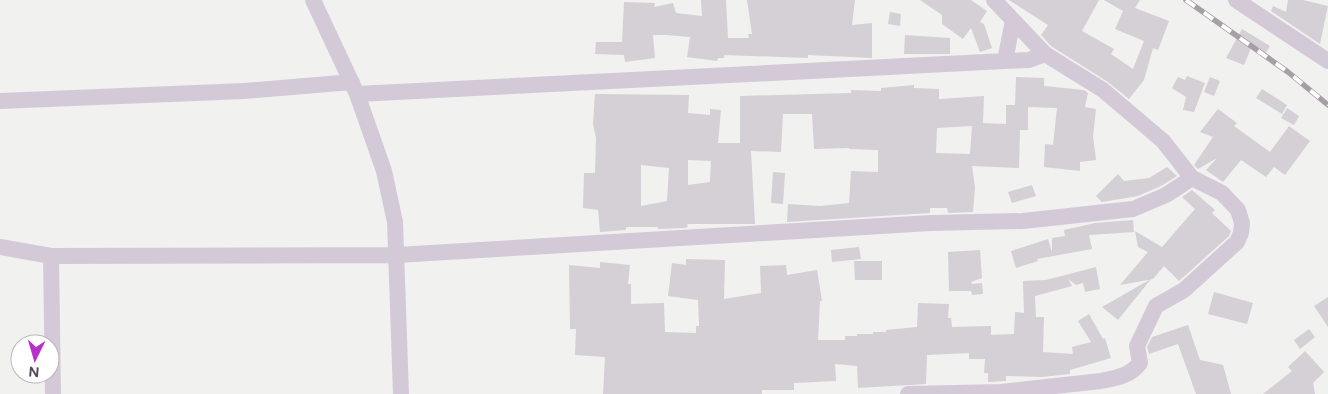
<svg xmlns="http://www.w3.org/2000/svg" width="1328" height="394" font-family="Figtree,sans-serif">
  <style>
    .building { fill: #d5cfd6; fill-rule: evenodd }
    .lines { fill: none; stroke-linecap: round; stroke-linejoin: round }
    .minor { stroke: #d4cad7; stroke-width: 16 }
    .rail-casing { stroke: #a79fa8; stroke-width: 5.5 }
    .rail { stroke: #fff; stroke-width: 4; stroke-dasharray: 11; stroke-linecap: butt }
  </style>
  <rect width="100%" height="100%" fill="#f1f1ef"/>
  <path class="building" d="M701,0H726L728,38H749L748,34H752L747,0H855L852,25L872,23V58L808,55V58L724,55V58H718L717,61L687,57L690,37L666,35H653L655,58L625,62L624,55L595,54L596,42H622L624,2L655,3L654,7L673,3L676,13L702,16Z
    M920,0H971L987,11L980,22L984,24L992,48L980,52L971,28L963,39L942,24V15Z
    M1009,0H1099L1082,31L1114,49L1111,54L1133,69L1144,41L1115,29L1123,11L1104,0H1140L1135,8L1169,21L1158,50L1153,48L1144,80L1129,99L1108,82L1051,46L1041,35L1048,25Z
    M1288,0H1303L1328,6L1320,44L1271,11L1273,6L1286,12Z
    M890,12L901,14L900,26L888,24Z
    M1242,29L1270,46L1264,56L1251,48L1244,65L1226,58Z
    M905,35L950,38V54H904Z
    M1187,76L1205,83L1194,112L1183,110L1186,97L1172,88L1178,77L1185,80Z
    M1016,77L1044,78V86L1084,90L1088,93L1085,107L1096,109L1093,136L1096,160L1080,162V171L1044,167L1045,144L1053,145L1057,108L1028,107V130H1020L1019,168L972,166L975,187L973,212L948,213L947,208H930V213L787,222L788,204L820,206L849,203L851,171L878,172V150L849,149V148L814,149L812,114H783L781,152L751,151L755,224H687L688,227L685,228L658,229V227H626V230L600,232L598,210L583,208L584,173H595L596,138L593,124L595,94L689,95L688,113L710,115V109L721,110L718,143H740V96L851,93V90L881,91V88L914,85V88L939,89V99L984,96L983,123L1006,124V105H1015ZM972,126L970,154L936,153L937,128ZM688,160L711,161L710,182L688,185ZM641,165L669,168L667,201L641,206Z
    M1210,77L1220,81L1214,96L1204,92Z
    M1262,89L1287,105L1282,114L1256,98Z
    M1287,108L1299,116L1294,125L1281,118Z
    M1218,109L1237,123L1234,126L1270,152L1289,126L1310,141L1285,175L1274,167L1266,177L1241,160L1223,182L1206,170L1217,158L1198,169L1194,165L1213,137L1200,132Z
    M1167,167L1177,176L1161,186L1138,196L1102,202L1096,196L1118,174L1124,181L1149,178Z
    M773,172L785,173L783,204L771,203Z
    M1032,185L1036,196L1012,203L1008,192Z
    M1192,190L1215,210L1212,213L1231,231L1229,236L1179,281L1164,266L1153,279L1120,285L1148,252L1138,247L1135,231L1162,247L1195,209L1182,197Z
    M1133,220L1134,232L1089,235L1092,249L1037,259L1038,261L1016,268L1011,251L1048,239L1052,252V238L1065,236L1064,230L1095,223Z
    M859,247L861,259L832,262L831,250Z
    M980,250L982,278L971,282L972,284L982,283L983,294L972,295L971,291H949L948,252Z
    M686,259L725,260L724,299L761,293L760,266L786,265L787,275L817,270L822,301H820L818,340H845V336H857V334H873V332H886V330L917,327L918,303L949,304L948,318H951L952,327L991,326V335L1014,334L1015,312L1024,313L1023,281L1046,280L1096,267L1100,289L1085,292L1083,283L1076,285L1068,279L1072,286L1035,296L1036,317H1044L1043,352L1073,354L1072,347L1091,342L1078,321L1089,314L1103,339L1105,338L1111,358L1070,370V374L1042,377L1006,376V381L988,382V373H984L985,359H969V353L927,355L926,384L858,388L857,366L835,364L836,381L794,383V390H762V394H603L605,357L575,355L576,329H570L569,265L600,268V262L630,265L628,284H631V304L664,303L665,332L696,333V326H699L698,300L668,296L672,263L686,265Z
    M854,261H882V280H855Z
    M1151,279L1118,320L1102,307Z
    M1214,292L1253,303L1247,324L1208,314Z
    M1328,297V327L1314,306Z
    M1188,325L1200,360L1223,365L1231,394H1196L1178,344L1149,354L1147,347L1152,337Z
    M1309,329L1315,337L1300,349L1294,340Z
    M1305,351L1324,372L1313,383L1315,394H1263L1292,371L1288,367Z"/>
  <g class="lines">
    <path class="minor" d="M313,0L357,94L384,171L395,222L401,394
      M1236,0L1328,61
      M1005,61L1013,20
      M357,94L1005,61L1029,60L1045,54
      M0,101L244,91L352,82
      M0,247L51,256L397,255L931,223L1023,221L1133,209L1166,195L1192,178
      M51,256L53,394
      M908,394L1001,392L1101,381C1116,378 1130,376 1140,363L1137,346L1156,306L1184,290L1237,242L1241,233L1242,223L1238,210L1222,193L1192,178L1163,141L1103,90L1045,54L994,0"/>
    <defs>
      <path id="rail" d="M1186,0L1288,72L1328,105"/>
    </defs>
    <use href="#rail" class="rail-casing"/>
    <use href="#rail" class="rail"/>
  </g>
  <g transform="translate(35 359) rotate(185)"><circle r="24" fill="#ffffff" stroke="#bcb6bd"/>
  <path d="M0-4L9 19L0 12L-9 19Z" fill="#b92fcc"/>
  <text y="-8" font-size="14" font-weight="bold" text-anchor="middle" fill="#57495a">N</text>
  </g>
</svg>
